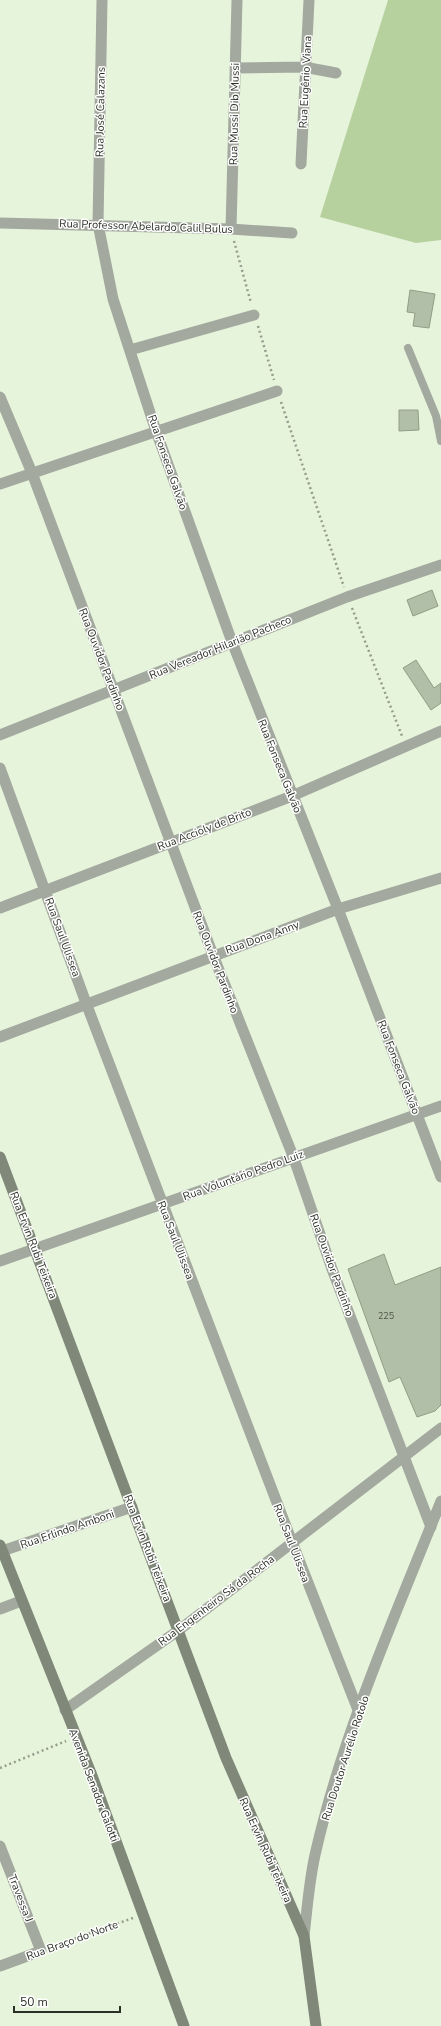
<svg xmlns="http://www.w3.org/2000/svg" width="441" height="2026" font-family="'Nunito Sans',sans-serif">
  <style>
    .green { fill: #b6d19e }
    .building { fill: #b2bfa8; stroke: #919d86 }
    .lines { fill: none; stroke-linecap: round; stroke-linejoin: round }
    .path { stroke: #959e8d; stroke-width: 2.5; stroke-dasharray: 2 3; stroke-linecap: butt }
    .service { stroke: #a4a99f; stroke-width: 8 }
    .minor { stroke: #a4a99f; stroke-width: 11 }
    .tertiary { stroke: #a4a99f; stroke-width: 11 }
    .secondary { stroke: #808879; stroke-width: 11 }
    .labels { text-anchor: middle; stroke-width: 3; stroke-linejoin: round; paint-order: stroke }
    .number-label { font-size: 9px; fill: #4d5447 }
    .street-label { font-size: 11px; fill: #2b3027; stroke: #fff }
  </style>
  <rect width="100%" height="100%" fill="#e7f4dc"/>
  <path class="green" d="M388,0H441V240L416,243L320,217Z"/>
  <path class="building" d="M410,290L435,294L429,328L413,326L415,313L407,312Z
    M399,410H418L419,430L399,431Z
    M432,590L438,606L413,616L407,600Z
    M416,660L434,688L441,683V703L431,710L403,668Z
    M384,1254L395,1285L441,1267V1405L435,1411L417,1417L400,1377L389,1382L348,1269Z"/>
  <g class="lines">
    <path class="path" d="M234,241L251,303
      M258,326L274,380
      M281,402L344,587
      M352,608L402,736
      M0,1768L66,1741
      M51,1947L133,1918"/>
    <path class="service" d="M408,348L436,416L441,441"/>
    <path class="minor" d="M102,0L98,224L113,299L156,431L232,642L338,909L441,1177
      M235,68L304,67L336,73
      M301,164L309,0
      M0,223L231,229L292,233
      M231,229L237,0
      M130,350L254,315
      M0,397L32,473L213,955L293,1156L332,1269L431,1527
      M0,484L277,391
      M0,735L347,597L441,565
      M0,768L86,1003L292,1542L358,1710
      M0,908L292,796L441,731
      M0,1037L338,909L441,878
      M0,1261L441,1106
      M2,1551L132,1507
      M0,1609L21,1601
      M65,1710L179,1630L441,1428
      M0,1846L41,1951L0,1966"/>
    <path class="tertiary" d="M304,1936C307,1910 309,1882 315,1855C342,1735 395,1616 441,1501"/>
    <path class="secondary" d="M0,1157L226,1758L304,1936L316,2026
      M0,1545L91,1773L184,2026"/>
  </g>
  <g class="labels">
    <g class="number-label">
      <text x="386" y="1319">225</text>
    </g>
    <g class="street-label">
      <text transform="translate(305 82) rotate(-87)" y="4">Rua Eugênio Viana</text>
      <text transform="translate(100 112) rotate(-89)" y="4">Rua José Calazans</text>
      <text transform="translate(234 114) rotate(-89)" y="4">Rua Mussi Dib Mussi</text>
      <text transform="translate(146 226) rotate(2)" y="4">Rua Professor Abelardo Calil Bulus</text>
      <text transform="translate(168 462) rotate(71)" y="4">Rua Fonseca Galvão</text>
      <text transform="translate(220 647) rotate(-22)" y="4">Rua Vereador Hilarião Pacheco</text>
      <text transform="translate(102 659) rotate(69)" y="4">Rua Ouvidor Pardinho</text>
      <text transform="translate(280 766) rotate(68)" y="4">Rua Fonseca Galvão</text>
      <text transform="translate(204 829) rotate(-21)" y="4">Rua Accioly de Brito</text>
      <text transform="translate(63 937) rotate(70)" y="4">Rua Saul Ulissea</text>
      <text transform="translate(262 937) rotate(-20)" y="4">Rua Dona Anny</text>
      <text transform="translate(216 962) rotate(69)" y="4">Rua Ouvidor Pardinho</text>
      <text transform="translate(399 1067) rotate(69)" y="4">Rua Fonseca Galvão</text>
      <text transform="translate(243 1175) rotate(-20)" y="4">Rua Voluntário Pedro Luiz</text>
      <text transform="translate(176 1240) rotate(69)" y="4">Rua Saul Ulissea</text>
      <text transform="translate(34 1245) rotate(69)" y="4">Rua Ervin Rubi Teixeira</text>
      <text transform="translate(332 1265) rotate(70)" y="4">Rua Ouvidor Pardinho</text>
      <text transform="translate(67 1529) rotate(-19)" y="4">Rua Erlindo Amboni</text>
      <text transform="translate(292 1543) rotate(69)" y="4">Rua Saul Ulissea</text>
      <text transform="translate(148 1548) rotate(69)" y="4">Rua Ervin Rubi Teixeira</text>
      <text transform="translate(216 1600) rotate(-37)" y="4">Rua Engenheiro Sá da Rocha</text>
      <text transform="translate(345 1758) rotate(-72)" y="4">Rua Doutor Aurélio Rotolo</text>
      <text transform="translate(94 1785) rotate(69)" y="4">Avenida Senador Galotti</text>
      <text transform="translate(266 1850) rotate(66)" y="4">Rua Ervin Rubi Teixeira</text>
      <text transform="translate(21 1898) rotate(69)" y="4">Travessa J</text>
      <text transform="translate(72 1940) rotate(-20)" y="4">Rua Braço do Norte</text>
    </g>
  </g>
  <path d="M14 2006v6h106v-6" fill="none" stroke="#2b3027" stroke-width="2"/>
  <text x="20" y="2006" font-size="12" fill="#2b3027" stroke="#ffffff" stroke-width="3" paint-order="stroke">50 m</text>
</svg>
